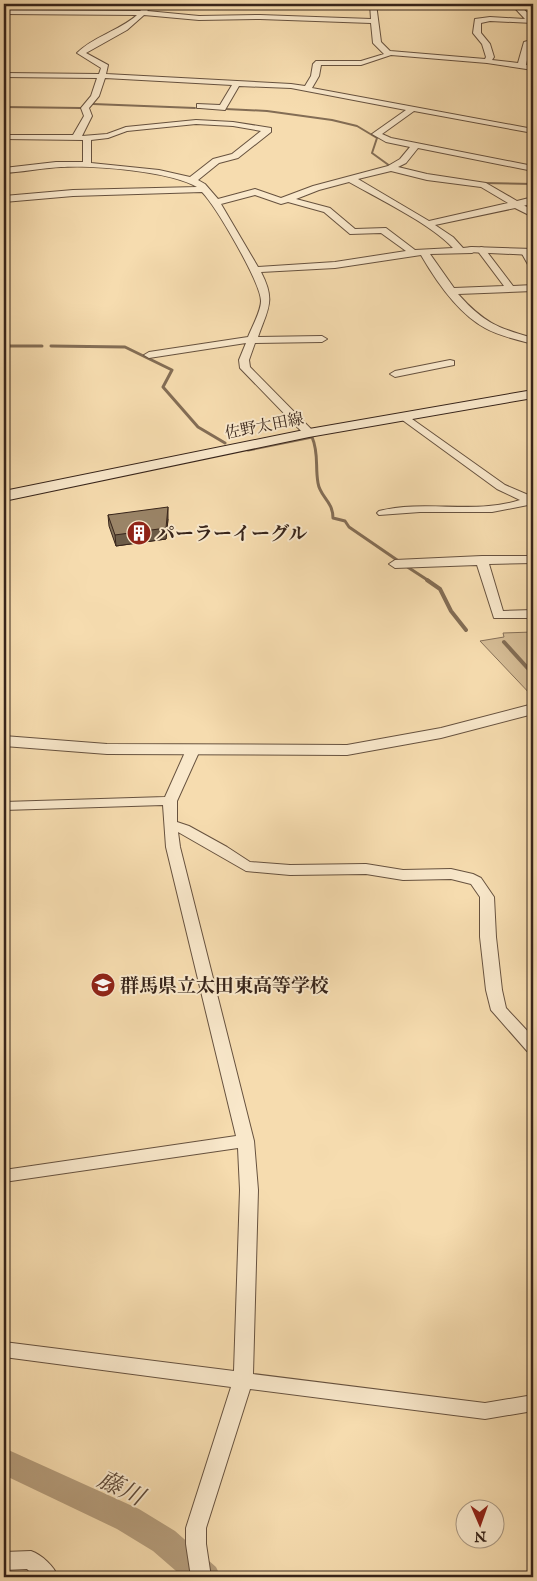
<svg xmlns="http://www.w3.org/2000/svg" width="537" height="1581" font-family="'IM FELL English','Noto Serif JP',serif">
  <style>
    .green { fill: #d6bd96; stroke: #867058 }
    .lines { fill: none; stroke-linecap: round; stroke-linejoin: round }
    .stream-far2 { stroke: #836d55; stroke-width: 2 }
    .stream-far1 { stroke: #836d55; stroke-width: 3 }
    .stream { stroke: #836d55; stroke-width: 4 }
    .river { fill: #b59d7c; fill-rule: evenodd }
    .minor-casing { stroke: #67523f; stroke-width: 2 }
    .tertiary-casing { stroke: #67523f; stroke-width: 2 }
    .secondary-casing { stroke: #37241a; stroke-width: 2 }
    .minor { fill: #f9e8cb; fill-rule: evenodd }
    .tertiary { fill: #f9e8cb; fill-rule: evenodd }
    .secondary { fill: #f9e8cb; fill-rule: evenodd }
    .wall { fill: #847259; stroke: #37241a }
    .shaded-wall { fill: #6c5c48; stroke: #37241a }
    .building { fill: #9a8467; stroke: #37241a }
    .labels { text-anchor: middle; stroke-width: 4; stroke-linejoin: round; paint-order: stroke }
    .far-street-label { font-size: 16px; fill: #37241a; stroke: #f9e8cb }
    .poi-label { font-size: 19px; font-weight: bold; fill: #37241a; stroke: #f9e8cb; text-anchor: start }
    .near-water-label { font-size: 24px; font-style: italic; fill: #5d4837; stroke: #f9e8cb }
  </style>
  <rect width="100%" height="100%" fill="#f6dcaf"/>
  <filter id="stains"><feTurbulence type="fractalNoise" baseFrequency=".004" numOctaves="4"/><feColorMatrix values="0 0 0 0 .2 0 0 0 0 .09 0 0 0 0 .02 0 0 0 .5 -.17"/></filter>
  <radialGradient id="worn" r=".72"><stop offset=".6" stop-color="#630" stop-opacity="0"/><stop offset="1" stop-color="#630" stop-opacity=".3"/></radialGradient>
  <path class="green" d="M533,632V697L480,641L504,637L503,633Z"/>
  <g class="lines">
    <path class="stream-far2" d="M93,104L195,108
      M4,107L81,108L84,106
      M205,108L267,111L332,120L357,126L377,138L372,153L390,166
      M483,183L533,184"/>
    <path class="stream-far1" d="M4,346H42
      M51,346L125,347L172,370L163,387L198,427L225,443
      M248,450L312,437C319,453 315,467 318,483C320,497 333,501 333,518L345,521L349,527L400,562
      M406,566L429,581"/>
    <path class="stream" d="M427,580L440,589L451,611L466,630
      M504,642L533,674"/>
    <path class="river" d="M4,1448L139,1509L175,1531L216,1567L221,1577H183L153,1551L117,1529L4,1475Z"/>
    <defs>
      <path id="minor" d="M370,4H376L381,42L390,51L485,59L486,57L482,44L473,33L475,19L490,17L525,19L511,4H518L533,18V23L490,21L481,23V33L490,44L494,57L492,60L518,63L524,42L531,40L526,65L533,66V70L487,63L391,55L361,65H321L319,76L312,88L533,129V133L414,111L382,134L391,138L533,166V171L418,148L406,163L398,167L427,174L486,183L517,201L533,197V203L520,207L435,225L453,237L463,248L472,247L477,250L481,247L484,248L513,286L533,285V291L458,294C483,322 497,328 533,338V344C518,340 499,336 485,328C458,313 436,281 421,255L335,268L261,272C276,301 268,308 258,337L322,336L327,339L322,342L255,343L249,360L250,367L313,431L314,433L313,435H305L240,368L239,360L246,343L149,358L144,355L149,352L248,337C252,327 261,311 261,301C261,283 216,206 202,192L73,196L4,202V196L73,190L197,187C170,171 94,165 61,167C42,168 23,172 4,173V168L56,162H83V140L4,139V135H73L84,116L81,108L91,96L97,78L4,77V73L99,74L101,68L77,53C94,36 119,31 137,15L4,14V10L140,11L145,7L149,9L147,11L199,16L260,15L371,19ZM144,15L199,20L260,19L371,23L373,43L384,54L361,61H316L313,64L311,76L305,86L291,84L106,74L108,65L86,53L127,30ZM105,78L232,85L220,105L197,104V108H200L225,110L239,86L291,88L406,110L372,134L386,142L410,147L400,159L388,166L313,186L281,198L255,189L218,199L205,184L198,180L219,163L238,158L271,132V128L233,122L196,120L126,127L107,134L82,136L92,116L89,108L99,96ZM196,124L233,126L261,131L232,154L213,159L190,177L159,170L91,163V140L108,138L127,131ZM391,171L427,180L481,187L508,203L429,221L358,179ZM349,182C379,199 431,224 453,248L415,250L386,228L355,229L330,208L296,199L319,190ZM255,195L281,204L288,202L324,212L350,234L381,233L406,251L335,262L258,267L221,204ZM477,250L504,286L454,288L430,254L472,253Z
        M526,249L529,250L533,257V269L530,268L521,252Z
        M450,360L454,361V365L395,377L390,374L395,371Z
        M405,414L505,485L533,497V504L492,512H420L379,515L377,513L379,511C425,499 475,515 520,500L497,489L401,419L400,417L401,415Z
        M482,556H533V563L489,564L503,611L533,610V618H494L477,565L395,568L389,564L395,560Z
        M193,746L200,750L177,801V822L189,826L227,847L250,862L290,865L366,864L403,870L451,869L473,874L481,878L494,897L496,937L502,990L506,1008L533,1037V1053L527,1051L491,1010L486,990L480,937V897L471,884L451,879L403,880L366,874L290,875L246,871L178,832L180,847L254,1141L258,1190L253,1374L485,1403L533,1395V1411L485,1419L250,1389L206,1528V1544L211,1577H191L186,1544V1528L231,1387L4,1357V1342L234,1371L240,1190L238,1148L4,1182V1170L236,1136L166,847L163,805L4,810V802L165,797L186,750Z
        M31,1551C42,1555 54,1566 58,1577H35L27,1569L4,1570V1552Z"/>
      <path id="tertiary" d="M517,202L533,210V217L513,207L511,205Z
        M472,247L533,249V255L468,252L466,250L468,248Z
        M533,704V714L441,738L347,755L107,754L4,746V736L107,744L347,745L441,728Z"/>
      <path id="secondary" d="M533,390V398L309,437L4,501V491L309,429Z"/>
    </defs>
    <use href="#minor" class="minor-casing"/>
    <use href="#tertiary" class="tertiary-casing"/>
    <use href="#secondary" class="secondary-casing"/>
    <use href="#minor" class="minor"/>
    <use href="#tertiary" class="tertiary"/>
    <use href="#secondary" class="secondary"/>
  </g>
  <path class="wall" d="M108,515L168,519L166,539L116,546L109,526Z"/>
  <path class="shaded-wall" d="M168,507V519L166,539L116,546L115,535Z"/>
  <path class="building" d="M168,507L166,528L115,535L108,515Z"/>
  <defs>
    <symbol id="building-disc" viewBox="-11 -11 22 22"><circle r="9.5" fill="#8f2418" stroke="#f9e8cb"/><path d="M-4-6H4V6H1V3H-1V6H-4ZM-2.5-4.3h1.7v1.8h-1.7ZM.8-4.3h1.7v1.8H.8ZM-2.5-1h1.7V.8h-1.7ZM.8-1h1.7V.8H.8Z" fill="#fff"/></symbol>
    <symbol id="school-disc" viewBox="-11 -11 22 22"><circle r="9.5" fill="#8f2418" stroke="#f9e8cb"/><path d="M0-5L7-2L0 1L-7-2ZM-4 1L0 2.5L4 1V4Q0 6-4 4Z" fill="#fff"/></symbol>
  </defs>
  <g fill-rule="evenodd">
    <use href="#building-disc" x="125" y="519" width="28" height="28"/>
    <use href="#school-disc" x="89" y="971" width="28" height="28"/>
  </g>
  <g class="labels">
    <g class="far-street-label">
      <text transform="translate(264 425) rotate(-11)" y="6">佐野太田線</text>
    </g>
    <g class="poi-label">
      <text x="156" y="540">パーラーイーグル</text>
      <text x="120" y="992">群馬県立太田東高等学校</text>
    </g>
    <g class="near-water-label">
      <text transform="translate(121 1488) rotate(26)" y="8">藤川</text>
    </g>
  </g>
  <rect width="537" height="1581" fill="none" stroke="#f6dcaf" stroke-width="20"/>
  <rect x="5" y="5" width="527" height="1571" fill="none" stroke="#37241a" stroke-width="2.5"/>
  <rect x="10" y="10" width="517" height="1561" fill="none" stroke="#37241a"/>
  <g transform="translate(480 1524) rotate(178)"><circle r="24" fill="#f9e8cb" stroke="#ab9a84"/>
  <path d="M0-4L9 19L0 12L-9 19Z" fill="#8f2418"/>
  <text y="-8" font-size="14" font-weight="bold" text-anchor="middle" fill="#37241a">N</text>
  </g>
  <rect width="100%" height="100%" filter="url(#stains)"/>
  <rect width="100%" height="100%" fill="url(#worn)"/>
</svg>
